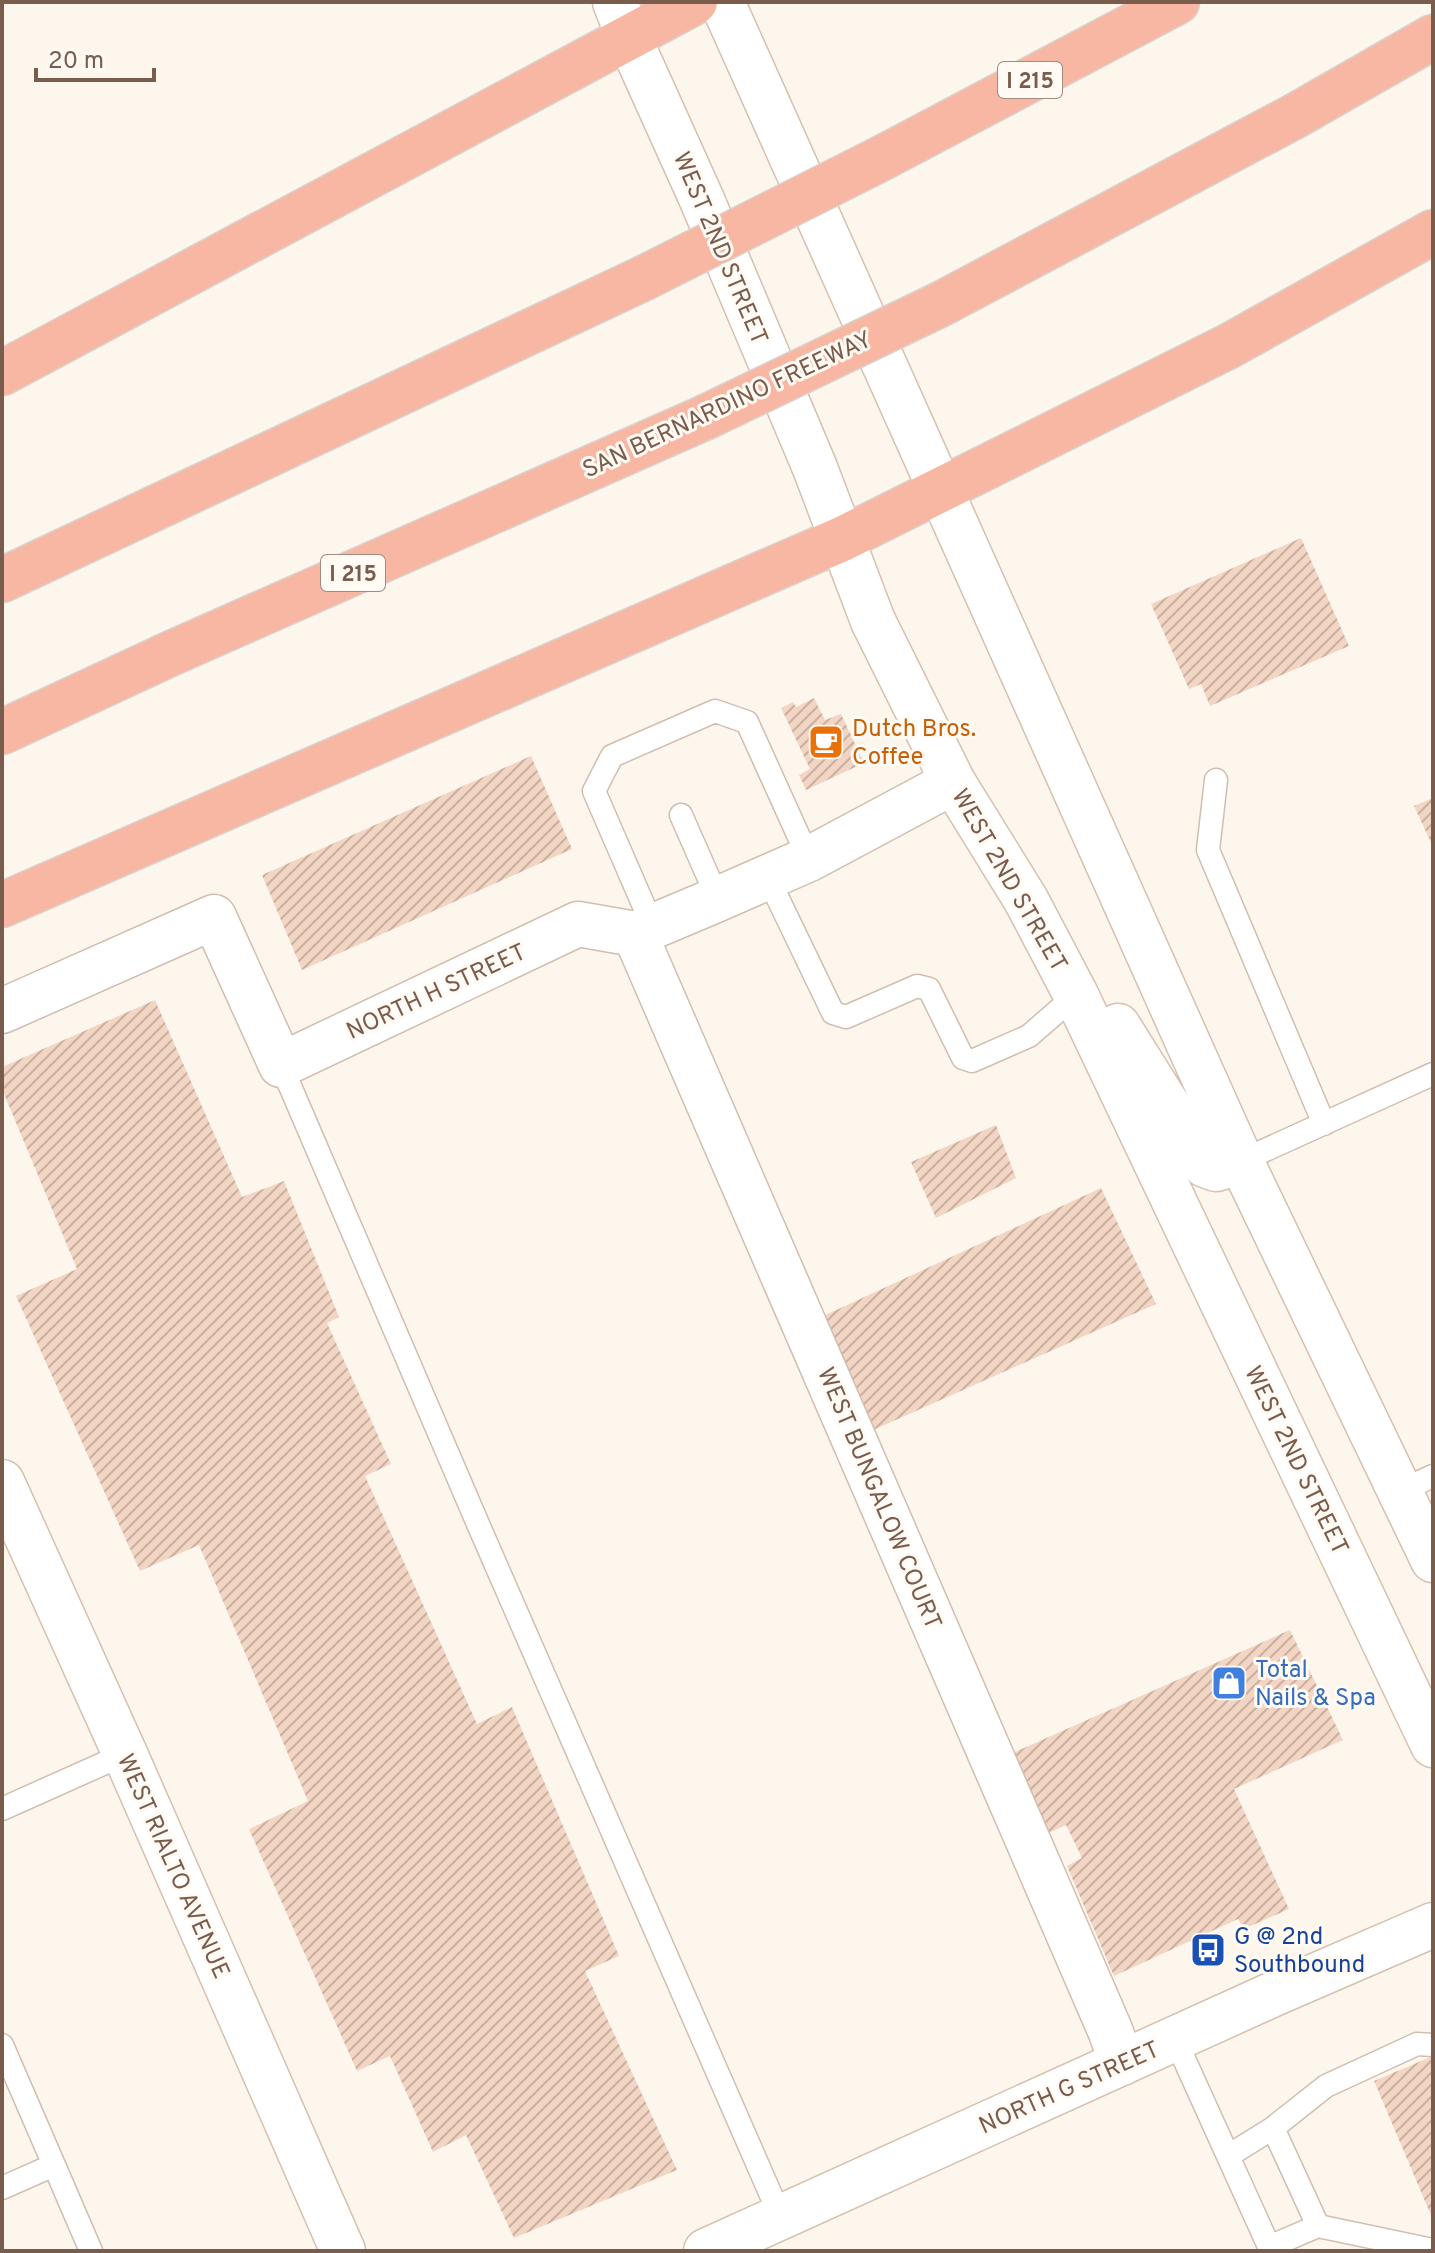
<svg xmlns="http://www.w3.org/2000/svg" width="1435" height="2253" font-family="Overpass,sans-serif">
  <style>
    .building { fill: url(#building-hatch) }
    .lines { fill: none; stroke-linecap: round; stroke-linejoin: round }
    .lane-casing { stroke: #d1beb0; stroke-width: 25 }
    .street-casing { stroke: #d1beb0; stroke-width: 47 }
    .secondary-casing { stroke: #d6c0b0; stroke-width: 47 }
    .highway-casing { stroke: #dad1cd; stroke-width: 47 }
    .lane { stroke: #fff; stroke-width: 22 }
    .street { stroke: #fff; stroke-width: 44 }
    .secondary { stroke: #fff; stroke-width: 44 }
    .highway { stroke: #f7b7a3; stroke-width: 44 }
    .highway-bridge-casing { stroke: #dad1cd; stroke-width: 47; stroke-linecap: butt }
    .highway-bridge { stroke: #f7b7a3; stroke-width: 44 }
    .labels { text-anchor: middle; stroke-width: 6; stroke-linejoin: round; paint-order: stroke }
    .shield { fill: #fffaf3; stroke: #a28b7f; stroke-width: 2 }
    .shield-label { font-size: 22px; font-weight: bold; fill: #7a5c4d }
    .street-label { font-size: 24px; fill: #7a5c4d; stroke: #fffaf3 }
    .food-label { font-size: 24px; fill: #c56008; stroke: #fffaf3; text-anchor: start }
    .shop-label { font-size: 24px; fill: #366cbe; stroke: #fffaf3; text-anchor: start }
    .transit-label { font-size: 24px; fill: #164399; stroke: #fffaf3; text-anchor: start }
  </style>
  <defs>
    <pattern id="building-hatch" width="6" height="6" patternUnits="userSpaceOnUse" patternTransform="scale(2)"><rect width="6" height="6" fill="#f3d5c3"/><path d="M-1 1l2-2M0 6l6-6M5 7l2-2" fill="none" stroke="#cab0a1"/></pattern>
  </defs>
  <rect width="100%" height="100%" fill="#fdf6ec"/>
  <path class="building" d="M1301,538L1349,646L1210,706L1201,684L1189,689L1151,604Z
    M814,698L825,720L841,714L864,763L806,790L799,775L810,769L781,708L793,702L796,707Z
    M531,756L572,849L302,970L262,875Z
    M1433,798V847L1414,806Z
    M155,1000L242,1197L284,1181L339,1317L327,1323L391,1464L365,1476L477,1724L512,1707L619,1956L585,1971L677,2170L514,2238L466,2135L433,2152L390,2056L357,2071L249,1829L308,1801L199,1545L140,1571L16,1296L77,1269L2,1089V1067Z
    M996,1125L1016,1178L936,1218L911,1162Z
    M1101,1188L1156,1304L871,1431L821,1317Z
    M1290,1630L1343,1740L1234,1789L1289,1909L1244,1929L1238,1919L1114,1976L1067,1866L1082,1858L1066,1825L1042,1836L1008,1755Z
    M1433,2056V2220L1374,2081Z"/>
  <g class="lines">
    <defs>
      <path id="lane" d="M1216,780L1208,850L1324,1124
        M681,815L718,899
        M768,878L833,1013L846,1017L917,986L929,989L963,1058L972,1061L1029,1036L1076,995
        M653,927L594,791L612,756L715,711L747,722L809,859
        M281,1065L478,1524L781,2218
        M1241,1161L1433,1074
        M1400,1491L1433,1476
        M2,1809L125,1754
        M1175,2039L1271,2251
        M2,2045L54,2165L2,2188
        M1273,2128L1318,2226
        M1228,2156L1273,2128L1326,2086L1417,2044L1433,2045
        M54,2165L91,2251
        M1269,2247L1318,2226L1433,2250"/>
      <path id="street" d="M635,934L1110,2030L1122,2063
        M2,1011L214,917L281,1065L578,924L635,934L718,899L809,859L953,782"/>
      <path id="secondary" d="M615,2L629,38L702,200L815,468L873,621L953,782L1026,900L1076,995L1433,1745
        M722,2L1241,1161L1433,1560
        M1118,1026L1205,1165L1216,1169L1241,1161
        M2,1482L125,1754L343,2251
        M706,2251L1278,1992L1433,1925"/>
      <path id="highway" d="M882,158L1177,2
        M941,304L1295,116L1433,37
        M2,373L695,2
        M2,580L644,278
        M2,732L174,652L706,417
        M2,905L842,539L1229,346L1433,232"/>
    </defs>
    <use href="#lane" class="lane-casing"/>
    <use href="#street" class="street-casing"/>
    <use href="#secondary" class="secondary-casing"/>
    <use href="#highway" class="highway-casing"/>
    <use href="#lane" class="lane"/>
    <use href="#street" class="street"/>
    <use href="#secondary" class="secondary"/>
    <use href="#highway" class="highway"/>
    <defs>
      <path id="highway-bridge" d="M644,278L882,158
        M706,417L941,304"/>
    </defs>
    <use href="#highway-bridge" class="highway-bridge-casing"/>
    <use href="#highway-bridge" class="highway-bridge"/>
  </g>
  <defs>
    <symbol id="cafe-square" viewBox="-11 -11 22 22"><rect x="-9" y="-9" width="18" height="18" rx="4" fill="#e8710a" stroke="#fffaf3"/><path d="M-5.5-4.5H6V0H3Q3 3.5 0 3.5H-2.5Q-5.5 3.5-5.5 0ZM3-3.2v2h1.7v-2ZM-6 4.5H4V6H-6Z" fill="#fff"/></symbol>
    <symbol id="shop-square" viewBox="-11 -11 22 22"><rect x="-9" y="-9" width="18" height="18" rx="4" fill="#3f7fe0" stroke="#fffaf3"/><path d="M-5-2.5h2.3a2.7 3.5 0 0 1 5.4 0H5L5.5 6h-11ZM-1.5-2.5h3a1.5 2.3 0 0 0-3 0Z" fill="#fff"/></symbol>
    <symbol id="bus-square" viewBox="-11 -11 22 22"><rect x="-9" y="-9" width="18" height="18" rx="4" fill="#1a4fb4" stroke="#fffaf3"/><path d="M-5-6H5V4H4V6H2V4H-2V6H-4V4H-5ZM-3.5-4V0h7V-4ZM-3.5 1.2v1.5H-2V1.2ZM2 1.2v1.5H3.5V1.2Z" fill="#fff"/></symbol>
  </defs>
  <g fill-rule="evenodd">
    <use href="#cafe-square" x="806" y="722" width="40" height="40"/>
    <use href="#shop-square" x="1209" y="1663" width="40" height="40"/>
    <use href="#bus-square" x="1188" y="1930" width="40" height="40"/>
  </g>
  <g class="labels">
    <g class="shield">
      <rect x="998" y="62" width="64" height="36" rx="6"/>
      <rect x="321" y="555" width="64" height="36" rx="6"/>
    </g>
    <g class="shield-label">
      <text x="1030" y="88">I 215</text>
      <text x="353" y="581">I 215</text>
    </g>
    <g class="street-label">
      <text transform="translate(721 248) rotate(67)" y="8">WEST 2ND STREET</text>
      <text transform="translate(727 404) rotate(-25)" y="8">SAN BERNARDINO FREEWAY</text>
      <text transform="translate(1010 880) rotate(60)" y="8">WEST 2ND STREET</text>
      <text transform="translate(436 991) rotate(-25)" y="8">NORTH H STREET</text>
      <text transform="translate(1297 1460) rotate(64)" y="8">WEST 2ND STREET</text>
      <text transform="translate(880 1498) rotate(67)" y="8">WEST BUNGALOW COURT</text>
      <text transform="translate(174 1866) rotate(66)" y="8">WEST RIALTO AVENUE</text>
      <text transform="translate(1069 2087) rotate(-24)" y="8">NORTH G STREET</text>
    </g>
    <g class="food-label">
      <text x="852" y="736">Dutch Bros.<tspan x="852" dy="28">Coffee</tspan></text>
    </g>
    <g class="shop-label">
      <text x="1255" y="1677">Total<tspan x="1255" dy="28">Nails &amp; Spa</tspan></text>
    </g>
    <g class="transit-label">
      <text x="1234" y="1944">G @ 2nd<tspan x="1234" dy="28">Southbound</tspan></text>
    </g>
  </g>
  <rect width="1435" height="2253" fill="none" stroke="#7a5c4d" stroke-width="8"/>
  <path d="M36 68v12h118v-12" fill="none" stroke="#7a5c4d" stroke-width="4"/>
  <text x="48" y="68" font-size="24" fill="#7a5c4d" stroke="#fffaf3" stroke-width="6" paint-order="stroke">20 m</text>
</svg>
